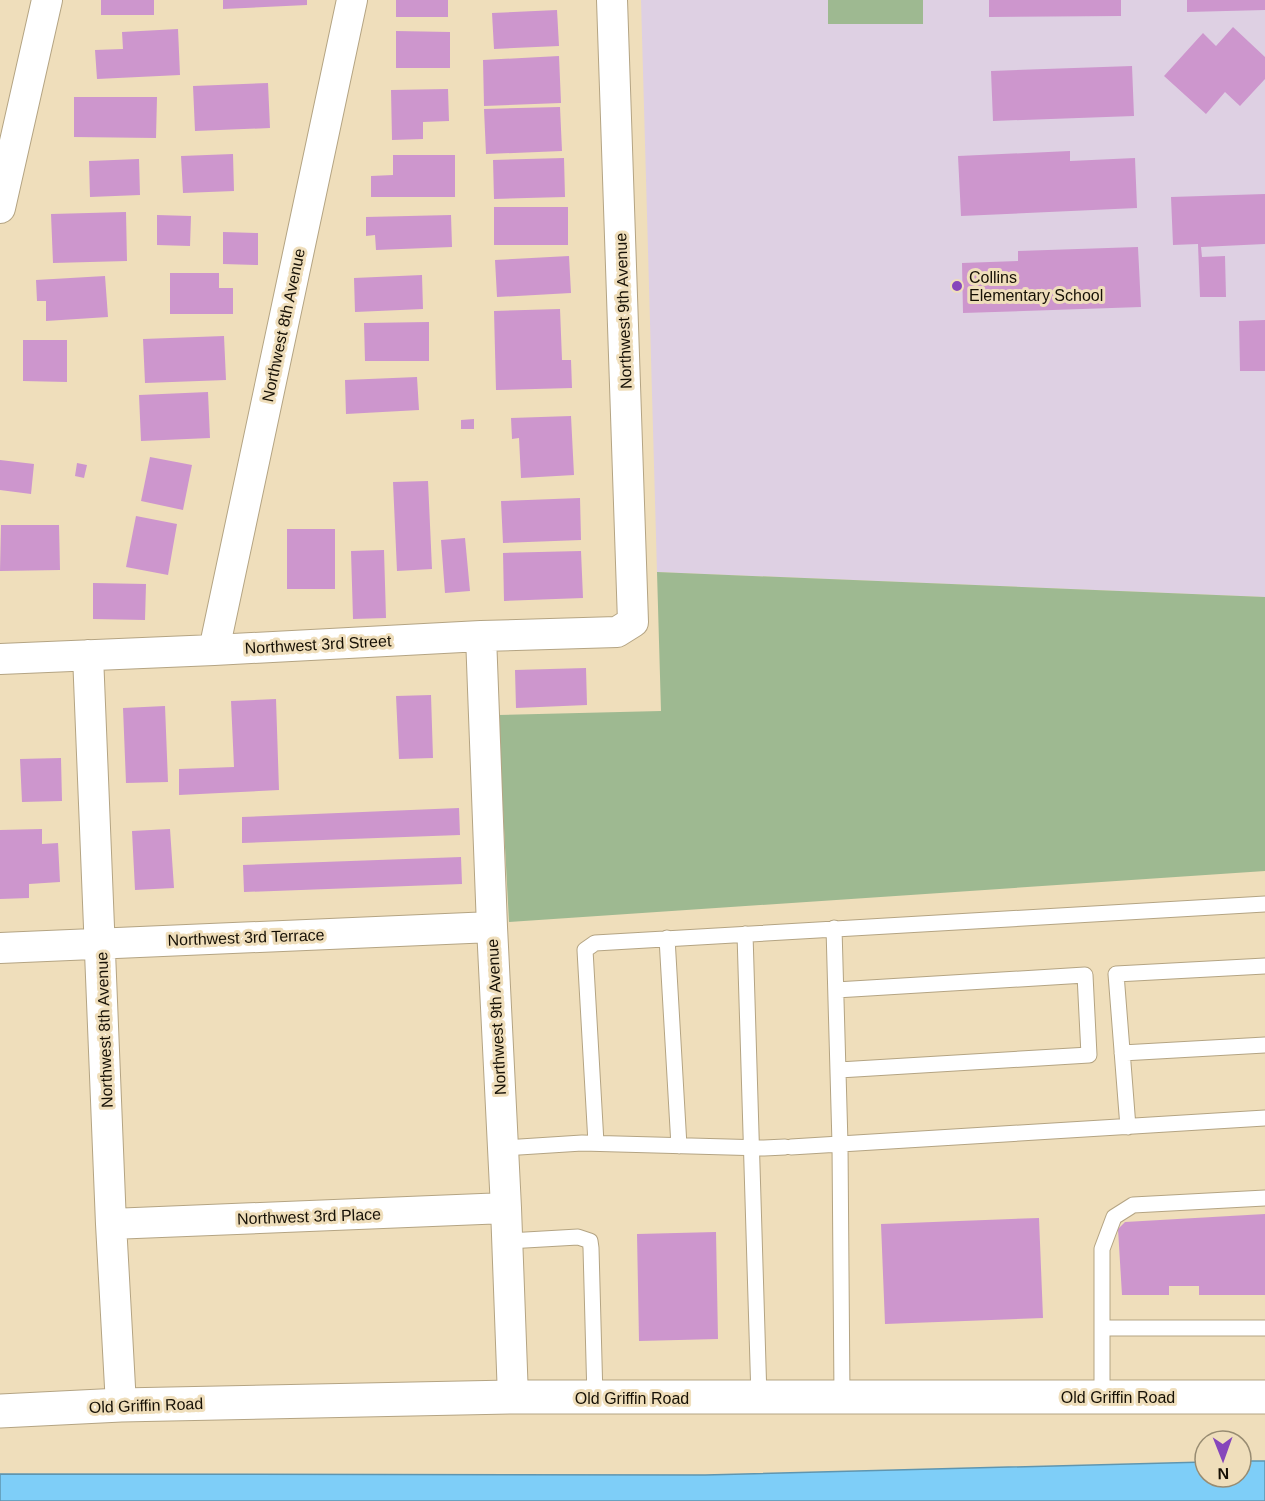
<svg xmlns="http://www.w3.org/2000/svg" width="1265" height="1501" font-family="Helvetica,sans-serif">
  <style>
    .education { fill: #ded0e3 }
    .green { fill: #9eb991 }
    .water { fill: #7ecef8; stroke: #5f95af; stroke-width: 1.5 }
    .building { fill: #cd96cd }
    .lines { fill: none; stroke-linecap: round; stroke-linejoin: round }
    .service-casing { stroke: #b4a483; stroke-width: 17 }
    .minor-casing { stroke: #b4a483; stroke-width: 32 }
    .tertiary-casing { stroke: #b4a483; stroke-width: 35 }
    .service { stroke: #fff; stroke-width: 15 }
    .minor { stroke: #fff; stroke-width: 30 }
    .tertiary { stroke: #fff; stroke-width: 33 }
    .poi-dot { fill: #8646bb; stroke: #efdebb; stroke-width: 2 }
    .labels { text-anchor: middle; stroke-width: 6; stroke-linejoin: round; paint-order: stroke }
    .poi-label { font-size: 16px; fill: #161005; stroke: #efdebb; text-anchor: start }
    .street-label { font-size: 16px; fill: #161005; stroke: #efdebb }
  </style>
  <rect width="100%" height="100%" fill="#efdebb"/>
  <path class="education" d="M641,0H1265V597L657,572Z"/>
  <path class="green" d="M828,0H923V24H828Z
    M657,572L1265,597V871L509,922L498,715L661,711Z"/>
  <path class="water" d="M1241,1461H1265V1501H0V1474L705,1475L1205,1462V1477H1241Z"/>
  <path class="building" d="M101,0H154V15H101Z
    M223,0H307V5L223,9Z
    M396,0H448V17H396Z
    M989,0H1121V16L989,17Z
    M1187,0H1265V10L1187,12Z
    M557,10L559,46L494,49L492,13Z
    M1233,27L1265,57V79L1240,106L1225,92L1206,114L1164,76L1203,33L1216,46Z
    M178,29L180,75L97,79L95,50L123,49L122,32Z
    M396,31L450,32V68H396Z
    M559,56L561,103L484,106L483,60Z
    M1132,66L1134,116L993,121L991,71Z
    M268,83L270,128L195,131L193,86Z
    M448,89L449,121L423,122V139L392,140L391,90Z
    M74,97H157L156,138L74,137Z
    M560,107L562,151L486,154L484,109Z
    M1070,151V161L1135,158L1137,208L961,216L958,156Z
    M233,154L234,191L183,193L181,156Z
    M393,155H455V197H371V176L393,175Z
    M564,158L565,197L494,199L493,160Z
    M139,159L140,195L90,197L89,161Z
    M1265,194V244L1201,247L1202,257L1225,256L1226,297H1200L1198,244L1173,245L1171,197Z
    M494,207H568V245H494Z
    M126,212L127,261L53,263L51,214Z
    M157,215L191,216L190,246L157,245Z
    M451,215L452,247L376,250L375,235L366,236V217Z
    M223,232L258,233V265L223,264Z
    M1138,247L1141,307L963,313L962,263L1018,261V251Z
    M569,256L571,293L497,297L495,260Z
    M170,273H219V288H233V314H170Z
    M422,275L423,309L355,312L354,278Z
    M105,276L108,317L46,321V301H37L36,280Z
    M560,309L562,360H571L572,388L496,390L494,311Z
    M1265,320V371H1240L1239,321Z
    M429,322V361H365L364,323Z
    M224,336L226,380L145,383L143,339Z
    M23,340H67V382L23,381Z
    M417,377L419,410L346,414L345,380Z
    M208,392L210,438L141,441L139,395Z
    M571,416L574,475L521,478L519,438L512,439L511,418Z
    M474,419V429H461V420Z
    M150,457L192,465L183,510L141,501Z
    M0,460L34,464L31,494L0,490Z
    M77,463L87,465L84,478L75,476Z
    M428,481L432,569L397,571L393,482Z
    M580,498L581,540L503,543L501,501Z
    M136,516L177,524L168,575L126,567Z
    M1,525H59L60,570L0,571Z
    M287,529H335V589H287Z
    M465,538L470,591L445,593L441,540Z
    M384,550L386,618L353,619L351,551Z
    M581,551L583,598L504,601L503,553Z
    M93,583L146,584L145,620L93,619Z
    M586,668L587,705L516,708L515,670Z
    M431,695L433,758L399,759L396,696Z
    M276,699L279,790L179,795V769L234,767L231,701Z
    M165,706L168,782L126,783L123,708Z
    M61,758L62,801L22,802L20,759Z
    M459,808L460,835L242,843V817Z
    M42,829V844L58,843L60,882L29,884V898L0,899V830Z
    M170,829L174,888L135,890L132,831Z
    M461,857L462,884L244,892L243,865Z
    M1265,1214V1295H1199V1286H1169V1295H1122L1118,1229L1125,1222Z
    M1039,1218L1043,1318L885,1324L881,1224Z
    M716,1232L718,1339L639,1341L637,1234Z"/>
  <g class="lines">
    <defs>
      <path id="service" d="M834,928L840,1144L842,1397
        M745,934L759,1398
        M667,938L679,1146
        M836,990L1085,975L1089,1055L839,1070
        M1122,1053L1265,1045
        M1128,1127L1116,974L1265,966
        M596,1143L585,950L595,943L1265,904
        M791,1147L1265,1118
        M503,1148L582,1143L764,1148L785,1147
        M507,1241L578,1237L590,1241L591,1248L595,1398
        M1102,1330L1107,1328H1265
        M1102,1397V1249L1114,1217L1133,1205L1265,1198"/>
      <path id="minor" d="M0,208L47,0
        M481,636L492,927L506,1208L513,1397
        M214,650L352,0
        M88,655L111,1224L121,1405
        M0,659L214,650L481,636L617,632L633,622L612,0
        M0,948L492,927
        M111,1224L506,1208"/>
      <path id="tertiary" d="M0,1411L121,1405L513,1397H1265"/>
    </defs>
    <use href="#service" class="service-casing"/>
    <use href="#minor" class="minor-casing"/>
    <use href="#tertiary" class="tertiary-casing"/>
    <use href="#service" class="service"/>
    <use href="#minor" class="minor"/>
    <use href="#tertiary" class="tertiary"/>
  </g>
  <circle class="poi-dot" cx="957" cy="286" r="6"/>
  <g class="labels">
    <g class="poi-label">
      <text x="969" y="283">Collins<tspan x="969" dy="18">Elementary School</tspan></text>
    </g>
    <g class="street-label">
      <text transform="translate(623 311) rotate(-92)" y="6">Northwest 9th Avenue</text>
      <text transform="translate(283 325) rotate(-78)" y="6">Northwest 8th Avenue</text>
      <text transform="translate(318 644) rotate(-3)" y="6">Northwest 3rd Street</text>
      <text transform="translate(246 937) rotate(-2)" y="6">Northwest 3rd Terrace</text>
      <text transform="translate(496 1017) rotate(-93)" y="6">Northwest 9th Avenue</text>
      <text transform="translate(104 1030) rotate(-92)" y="6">Northwest 8th Avenue</text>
      <text transform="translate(309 1216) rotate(-2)" y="6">Northwest 3rd Place</text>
      <text x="1118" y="1403">Old Griffin Road</text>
      <text x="632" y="1404">Old Griffin Road</text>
      <text transform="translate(146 1405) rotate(-2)" y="6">Old Griffin Road</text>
    </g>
  </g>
  <g transform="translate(1223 1459) rotate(179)"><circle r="28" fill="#efdebb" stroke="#988c72" stroke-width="1.5"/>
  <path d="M0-4.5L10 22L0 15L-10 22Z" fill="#8646bb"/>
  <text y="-9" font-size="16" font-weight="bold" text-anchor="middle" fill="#161005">N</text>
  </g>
</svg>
